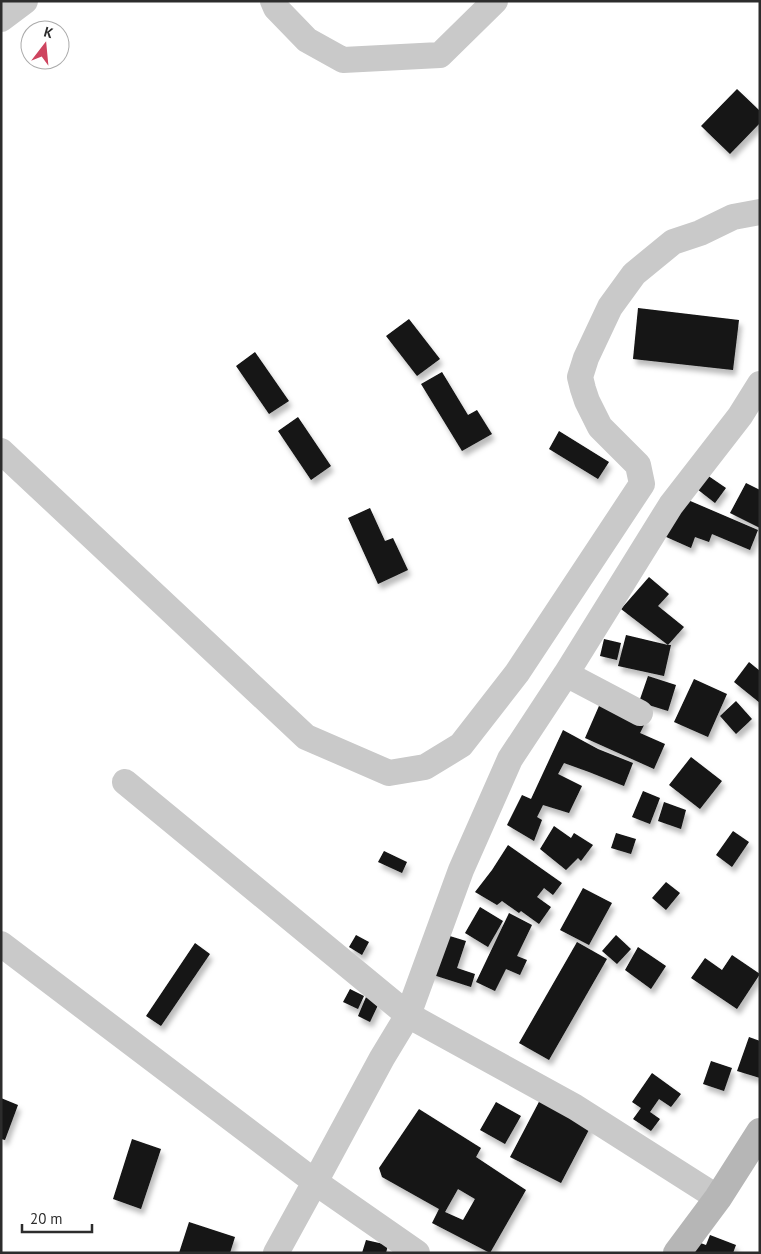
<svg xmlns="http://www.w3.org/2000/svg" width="761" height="1254" font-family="'PT Sans',sans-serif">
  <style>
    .building { fill: #131313; fill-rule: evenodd; filter: url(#shadow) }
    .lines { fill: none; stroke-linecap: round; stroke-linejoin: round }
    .street { stroke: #c9c9c9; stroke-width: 26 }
    .secondary { stroke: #b6b6b6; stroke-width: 28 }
  </style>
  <defs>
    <filter id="shadow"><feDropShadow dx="3" dy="5.5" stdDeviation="2.5" flood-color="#0004"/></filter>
  </defs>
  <rect width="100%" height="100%" fill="#fff"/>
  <path class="building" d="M737,89L760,111V123L730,154L701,126Z
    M638,308L739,320L733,370L633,359Z
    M409,319L440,359L417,376L386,336Z
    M255,352L289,401L269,414L236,366Z
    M442,372L468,415L477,410L492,434L462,451L421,384Z
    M298,417L331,466L311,480L278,431Z
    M559,431L609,462L598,479L549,449Z
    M707,475L726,488L715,503L697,489Z
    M746,483L760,490V528L730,513Z
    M681,497L758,530L750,550L712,534L709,542L695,537L691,548L664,536Z
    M370,508L385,541L393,538L408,570L378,584L348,518Z
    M649,577L669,594L658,606L684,627L668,645H671L664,676L618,666L626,635L668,645L621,609Z
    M604,639L621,643L617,660L600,656Z
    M749,662L760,671V703L734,682Z
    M648,676L676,685L668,711L639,702Z
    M694,679L727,694L708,737L674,722Z
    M602,699L647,719L640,733L665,744L654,769L585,738Z
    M736,701L752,719L736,734L720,716Z
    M563,730L598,749L633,763L624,786L589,772L564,763L558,774L582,786L569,813L543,805L537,817L542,820L534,841L507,825L522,795L531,799Z
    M691,757L722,781L700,809L669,785Z
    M643,791L660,798L650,824L632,817Z
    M664,802L686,810L681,829L658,821Z
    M554,826L571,838L574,833L593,845L581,861L578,858L566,870L540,849Z
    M733,831L749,842L732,867L716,855Z
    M616,833L636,839L631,854L611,848Z
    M508,845L562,883L553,895L544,888L537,897L551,907L539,924L521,911L519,913L502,901L497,905L475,892L492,870Z
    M384,851L407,862L402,873L378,862Z
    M666,882L680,893L666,910L652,898Z
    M583,888L612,903L589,945L560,930Z
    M480,907L503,921L488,947L465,933Z
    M509,913L532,925L517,956L527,960L520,975L506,969L495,991L476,982Z
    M440,933L466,941L457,968L475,974L471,987L427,973Z
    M356,935L369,942L362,955L349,947Z
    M616,935L631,949L617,964L602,951Z
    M577,942L607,959L549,1060L519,1043Z
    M195,943L210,954L161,1026L146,1016Z
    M638,947L666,966L651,989L625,970Z
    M732,955L760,974L737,1009L691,978L705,958L722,970Z
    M350,989L364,996L358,1009L343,1002Z
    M366,997L379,1003L370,1022L358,1016Z
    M749,1037L760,1041V1078L737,1071Z
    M711,1061L732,1068L724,1091L703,1084Z
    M652,1073L681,1094L671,1107L659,1099L650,1112L660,1119L651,1131L633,1119L641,1108L632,1102Z
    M1,1098L18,1105L5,1140L1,1139Z
    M541,1098L592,1124L561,1183L510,1157Z
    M496,1102L521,1116L505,1144L480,1130Z
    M419,1109L481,1148L476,1157L526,1190L490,1253L432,1223L439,1209L382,1177L379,1168ZM458,1189L475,1199L463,1220L445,1212Z
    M132,1139L161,1149L141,1209L113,1199Z
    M189,1222L235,1237L230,1253H179Z
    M710,1235L736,1245L733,1253H687L692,1240L706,1245Z
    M366,1240L388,1245L386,1253H362Z"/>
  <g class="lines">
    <path class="street" d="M273,1L276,8L307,40L343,60L440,55L495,1
      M1,19L25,1
      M1,451L306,737L389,773L425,767L461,745L517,673L642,484L638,465L600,427L587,401L583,389L580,377L586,358L610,307L634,274L673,242L700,233L733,217L760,212
      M566,674L640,713
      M125,782L408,1015L575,1107L718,1198
      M1,944L315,1182L276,1253
      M417,1253L315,1182L382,1058L408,1015L461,870L510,759L566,674L671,505L740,416L760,384"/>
    <path class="secondary" d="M677,1253L718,1198L760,1132"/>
  </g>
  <rect width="761" height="1254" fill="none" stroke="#2c2c2c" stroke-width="5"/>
  <g transform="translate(45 45) rotate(16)"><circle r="24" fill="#ffffff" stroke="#ababab"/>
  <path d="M0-4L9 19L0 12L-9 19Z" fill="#ce445f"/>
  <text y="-8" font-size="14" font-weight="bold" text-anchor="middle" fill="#2c2c2c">K</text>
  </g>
  <path d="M22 1224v8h70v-8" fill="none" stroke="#2c2c2c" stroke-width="2.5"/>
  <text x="30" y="1224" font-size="15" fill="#2c2c2c" stroke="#ffffff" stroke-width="4" paint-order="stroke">20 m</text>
</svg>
